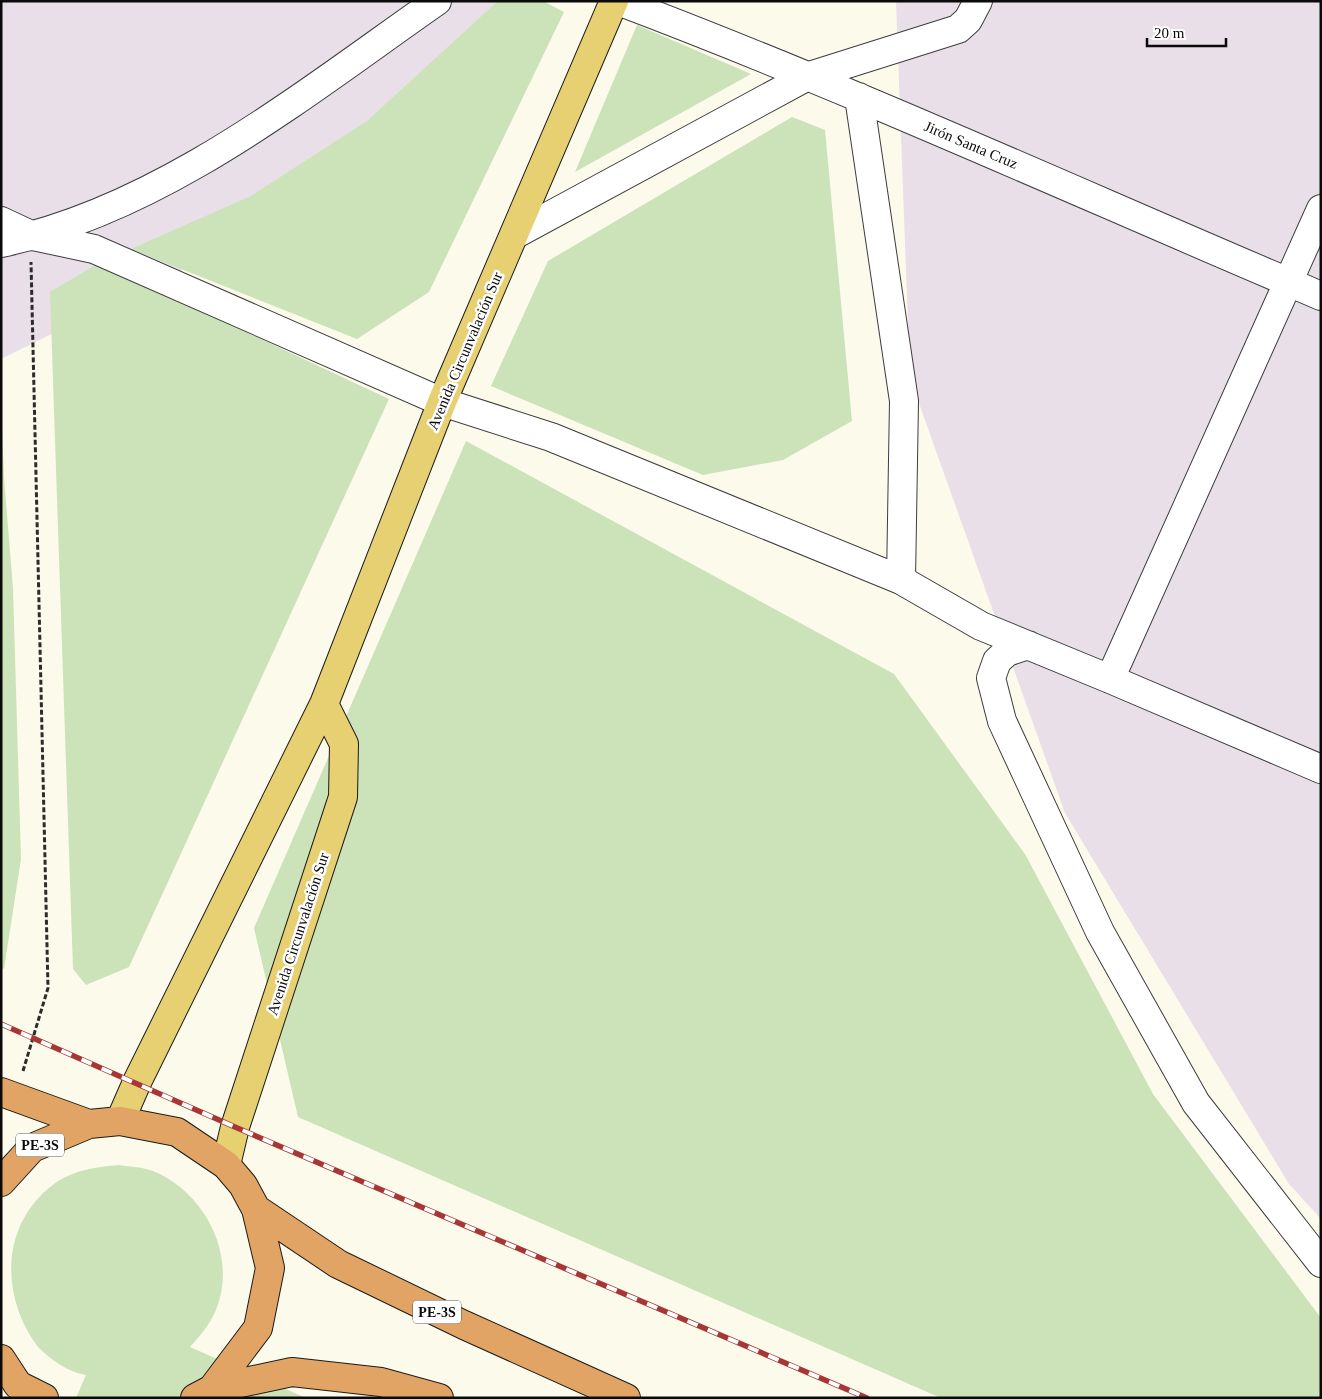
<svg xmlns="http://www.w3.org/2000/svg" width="1322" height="1399" font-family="Georgia,serif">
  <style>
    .industrial { fill: #e8dfe8 }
    .green { fill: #cce2b9 }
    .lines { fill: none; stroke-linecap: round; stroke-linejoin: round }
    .minor-casing { stroke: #3d3d3d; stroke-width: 30 }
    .major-casing { stroke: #1b1b1b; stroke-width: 30 }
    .highway-casing { stroke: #1b1b1b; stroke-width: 30 }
    .path { stroke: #2c2c2c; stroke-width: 3; stroke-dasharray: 5 2.5; stroke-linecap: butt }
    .minor { stroke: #fff; stroke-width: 28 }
    .major { stroke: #e6d071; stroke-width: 28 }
    .highway { stroke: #e1a464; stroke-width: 28 }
    .rail-casing { stroke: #a73736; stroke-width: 5.5 }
    .rail { stroke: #fff; stroke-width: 4; stroke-dasharray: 11; stroke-linecap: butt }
    .labels { text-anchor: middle; stroke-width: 5; stroke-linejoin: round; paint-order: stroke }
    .shield { fill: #fff; stroke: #545454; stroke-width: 1 }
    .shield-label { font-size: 14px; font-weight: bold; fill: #0a0a0a }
    .street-label { font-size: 15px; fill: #0a0a0a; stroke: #fff }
  </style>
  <rect width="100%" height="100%" fill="#fcfaeb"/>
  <path class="industrial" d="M1,1H510L327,198L1,359Z
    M896,1H1321V1219L1289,1184L1065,813L910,378Z"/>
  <path class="green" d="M498,1H543L564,12L429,292L357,339L131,249L251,196L367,121Z
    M637,25L751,74L575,172Z
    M792,117L825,130L852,421L783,460L703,475L491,386L548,261Z
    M99,263L389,399L129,967L86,985L73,969L50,292Z
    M1,401L4,478L13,588L21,859L4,969L1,968Z
    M466,441L894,674L1025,854L1153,1094L1321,1318V1398H941L298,1117L254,928Z
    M119,1165C130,1167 143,1167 153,1171C205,1192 238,1256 216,1310C210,1324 200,1336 190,1347L306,1398H76L86,1375C68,1372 51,1360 38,1347C0,1297 0,1224 54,1184C73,1170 97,1167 119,1165Z"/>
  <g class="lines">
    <defs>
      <path id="minor" d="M618,1C856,91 1087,197 1321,296
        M859,97L904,401L901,580
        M1,221L33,236L94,249L442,402L551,437L901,580L981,626L1110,679L1321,769
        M514,235L806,77L958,29L968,20L978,1
        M1,243C161,210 305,93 437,1
        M1028,645L1007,652L997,661L991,678L1002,721L1100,932L1196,1103L1321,1263
        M1110,679L1321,209"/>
      <path id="major" d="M120,1121L137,1082L324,704L442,402L614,1
        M226,1165L235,1127L343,797L344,744L324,704"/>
      <path id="highway" d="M1,1092L89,1124
        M1,1182L32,1148L89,1124L120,1121L177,1132L226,1165L243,1185L256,1209L270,1268L258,1328L212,1389L195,1398
        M256,1209L338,1264L464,1325L626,1398
        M1,1359L18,1385L44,1398
        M212,1389L292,1372L381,1382L439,1398"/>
    </defs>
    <use href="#minor" class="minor-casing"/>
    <use href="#major" class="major-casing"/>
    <use href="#highway" class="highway-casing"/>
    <path class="path" d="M23,1071L48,988L31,262"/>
    <use href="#minor" class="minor"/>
    <use href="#major" class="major"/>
    <use href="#highway" class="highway"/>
    <defs>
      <path id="rail" d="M1,1024L235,1127L867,1398"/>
    </defs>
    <use href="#rail" class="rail-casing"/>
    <use href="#rail" class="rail"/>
  </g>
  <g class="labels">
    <g class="shield">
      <rect x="16" y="1133.5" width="48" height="23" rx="4"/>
      <rect x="413" y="1300.5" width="48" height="23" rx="4"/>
    </g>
    <g class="shield-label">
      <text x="40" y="1150">PE-3S</text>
      <text x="437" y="1317">PE-3S</text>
    </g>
    <g class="street-label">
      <text transform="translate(971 145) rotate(23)" y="5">Jirón Santa Cruz</text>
      <text transform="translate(465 351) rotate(-67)" y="5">Avenida Circunvalación Sur</text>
      <text transform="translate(298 934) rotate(-72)" y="5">Avenida Circunvalación Sur</text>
    </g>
  </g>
  <rect width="1322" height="1399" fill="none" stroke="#0a0a0a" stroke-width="5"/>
  <path d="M1147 38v8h79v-8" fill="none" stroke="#0a0a0a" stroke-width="2.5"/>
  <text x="1154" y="38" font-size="15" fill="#0a0a0a" stroke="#ffffff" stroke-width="4" paint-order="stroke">20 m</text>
</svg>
